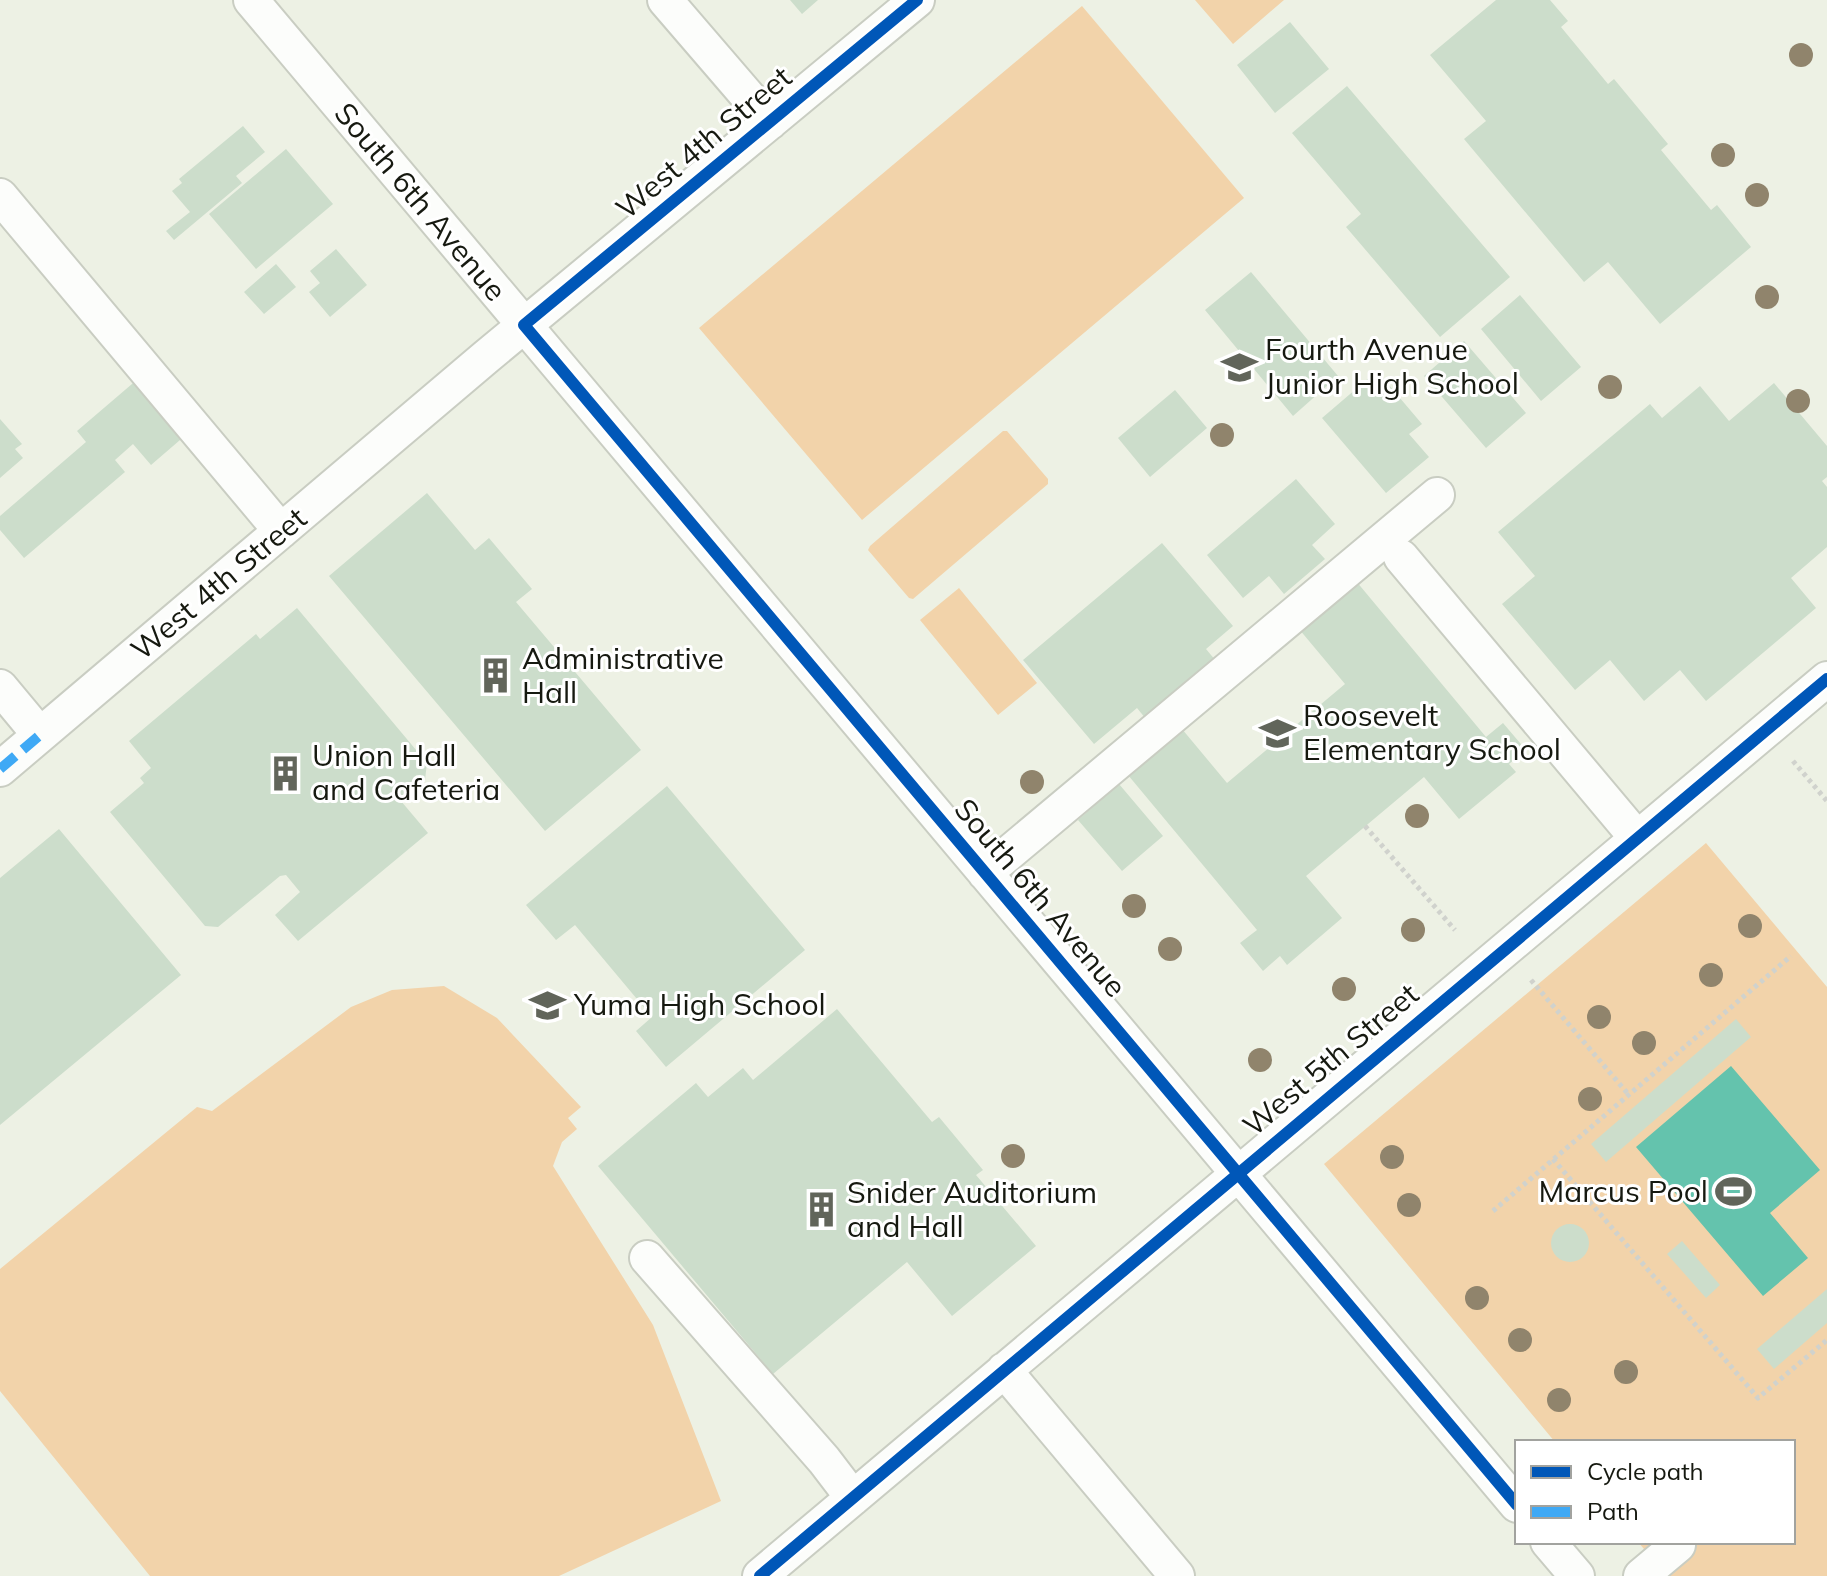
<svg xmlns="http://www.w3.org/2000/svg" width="1827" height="1576" font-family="Mulish,sans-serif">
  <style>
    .green { fill: #f2d3aa }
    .water { fill: #64c3ad }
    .building { fill: #ccddcb }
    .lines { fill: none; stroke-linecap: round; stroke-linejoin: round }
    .minor-casing { stroke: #c9cdc2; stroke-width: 38 }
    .path { stroke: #d0d2cd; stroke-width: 5; stroke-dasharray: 4 4; stroke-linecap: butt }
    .minor { stroke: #fcfdfb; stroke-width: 34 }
    .quiet { stroke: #3fa9f5; stroke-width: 10; stroke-dasharray: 20 10; stroke-linecap: butt }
    .cycleway-casing { stroke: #fff; stroke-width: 17 }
    .cycleway { stroke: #0057b8; stroke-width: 12 }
    .tree { fill: #90846c }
    .labels { text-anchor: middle; stroke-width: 6; stroke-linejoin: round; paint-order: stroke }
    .street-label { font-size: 30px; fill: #161910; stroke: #fff }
    .poi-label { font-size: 30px; fill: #161910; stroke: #fff; text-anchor: start }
  </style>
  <rect width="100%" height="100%" fill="#edf1e4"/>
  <path class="green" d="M1195,0H1284L1233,44Z
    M1082,6L1244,198L862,520L699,328Z
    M1003,431H1007L1048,479V484L913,599L909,598L868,550L870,546Z
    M959,588L1037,683L998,715L920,620Z
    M1706,843L1827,987V1576H1667L1638,1542H1793V1442H1555L1324,1164Z
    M444,986L497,1018L581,1107L568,1118L577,1129L562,1142L553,1166L653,1325L721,1501L559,1576H150L0,1391V1269L197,1107L212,1111L351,1007L392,990Z"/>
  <path class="water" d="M1731,1066L1820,1170L1770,1213L1808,1258L1763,1296L1636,1147Z"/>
  <path class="building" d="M790,0H818L802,14Z
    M1496,0H1550L1568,21L1561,27L1608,84L1614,79L1668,144L1661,150L1711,210L1717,205L1751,247L1660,324L1608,262L1584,282L1464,139L1486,121L1430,55Z
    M1290,22L1329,69L1275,113L1237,65Z
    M1347,86L1510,277L1440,337L1346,227L1361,214L1292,133Z
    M243,126L265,152L236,176L242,183L174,240L166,231L190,212L172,191L182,183L179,179Z
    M286,149L333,204L256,269L209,214Z
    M336,249L367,285L330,317L309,292L320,283L310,271Z
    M276,264L296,287L264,314L244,292Z
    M1251,272L1338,376L1293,416L1205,310Z
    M1520,295L1581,367L1541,401L1481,329Z
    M1464,341L1526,413L1486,448L1424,376Z
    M1377,371L1422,424L1409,434L1429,457L1386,493L1322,418Z
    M139,378L187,434L151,465L133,444L115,460L125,472L24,558L0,530V516L86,442L77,431Z
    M1774,383L1827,446V477L1822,481L1827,487V547L1791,578L1816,608L1706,701L1680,670L1644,701L1610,660L1575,690L1502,604L1535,576L1498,532L1650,404L1662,418L1700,386L1729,421Z
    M1175,390L1207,428L1150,477L1118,438Z
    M0,419L22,444L15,449L23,458L0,478Z
    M1296,479L1335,524L1312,545L1325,559L1284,594L1269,576L1243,598L1207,555Z
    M427,493L475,550L489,538L532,589L516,602L641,750L545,831L329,576Z
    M1162,543L1233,626L1206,649L1216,661L1146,719L1137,708L1094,744L1023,660Z
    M1356,581L1486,737L1503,723L1526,750L1509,764L1516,772L1459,819L1424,777L1306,876L1342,918L1287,965L1280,956L1263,971L1240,943L1257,930L1128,775L1182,729L1227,783L1345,684L1299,629Z
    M297,608L427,763L425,780L401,801L428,833L298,941L275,915L300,892L286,875L280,876L218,927L205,926L110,812L144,783L140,778L151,768L129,741L256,634L260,639Z
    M1119,784L1163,836L1122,871L1078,820Z
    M667,786L805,950L666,1067L636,1031L652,1017L575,925L556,940L526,905Z
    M59,829L181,975L0,1125V878Z
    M837,1009L932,1122L939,1117L983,1170L976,1175L1036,1246L952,1316L907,1262L773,1374L598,1166L696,1083L708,1097L743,1068L753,1080Z
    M1736,1019L1751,1037L1606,1162L1591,1144Z
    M1551 1243a19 19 0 1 1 38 0a19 19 0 1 1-38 0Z
    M1682,1241L1720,1285L1706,1298L1667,1254Z
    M1827,1289V1323L1774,1369L1757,1349Z"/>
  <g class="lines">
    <defs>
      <path id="minor" d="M251,0L1517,1505
        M665,0L770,122
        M0,196L281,531
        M1401,557L1637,838
        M0,687L40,735
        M0,769L486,357L917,0
        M985,873L1437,495
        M647,1258L824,1460L853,1498
        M1004,1370L1177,1576
        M1548,1542L1577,1576
        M760,1576L1827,679
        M1641,1576L1678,1545"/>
    </defs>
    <use href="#minor" class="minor-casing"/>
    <path class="path" d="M1793,761L1827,801
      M1365,826L1455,930
      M1531,980L1629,1095
      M1553,1159L1758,1398L1827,1340
      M1493,1211L1791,956"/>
    <use href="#minor" class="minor"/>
    <path class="quiet" d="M0,769L40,735"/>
    <defs>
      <path id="cycleway" d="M917,0L524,325L1517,1505
        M760,1576L1827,679"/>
    </defs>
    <use href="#cycleway" class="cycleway-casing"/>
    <use href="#cycleway" class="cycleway"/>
  </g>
  <g class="tree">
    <circle cx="1801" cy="55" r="12"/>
    <circle cx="1723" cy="155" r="12"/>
    <circle cx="1757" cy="195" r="12"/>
    <circle cx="1767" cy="297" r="12"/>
    <circle cx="1610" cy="387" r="12"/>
    <circle cx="1798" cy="401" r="12"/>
    <circle cx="1222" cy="435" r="12"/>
    <circle cx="1032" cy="782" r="12"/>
    <circle cx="1417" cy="816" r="12"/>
    <circle cx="1134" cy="906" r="12"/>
    <circle cx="1750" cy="926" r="12"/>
    <circle cx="1413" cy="930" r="12"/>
    <circle cx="1170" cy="949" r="12"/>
    <circle cx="1711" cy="975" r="12"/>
    <circle cx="1344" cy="989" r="12"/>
    <circle cx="1599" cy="1017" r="12"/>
    <circle cx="1644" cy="1043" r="12"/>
    <circle cx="1260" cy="1060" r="12"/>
    <circle cx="1590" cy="1099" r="12"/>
    <circle cx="1013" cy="1156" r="12"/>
    <circle cx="1392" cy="1157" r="12"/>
    <circle cx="1409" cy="1205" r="12"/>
    <circle cx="1477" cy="1298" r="12"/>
    <circle cx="1520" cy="1340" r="12"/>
    <circle cx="1626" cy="1372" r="12"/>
    <circle cx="1559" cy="1400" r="12"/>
  </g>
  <defs>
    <symbol id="school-bare" viewBox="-9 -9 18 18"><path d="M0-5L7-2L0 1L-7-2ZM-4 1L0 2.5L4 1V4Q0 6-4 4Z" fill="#61655a" stroke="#fff" stroke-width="2.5" paint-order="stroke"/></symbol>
    <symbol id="building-bare" viewBox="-9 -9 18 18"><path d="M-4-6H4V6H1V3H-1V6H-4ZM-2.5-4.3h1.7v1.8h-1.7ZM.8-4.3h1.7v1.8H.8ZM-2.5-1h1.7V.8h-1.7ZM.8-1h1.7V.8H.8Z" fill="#61655a" stroke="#fff" stroke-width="2.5" paint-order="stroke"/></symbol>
    <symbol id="stadium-bare" viewBox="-9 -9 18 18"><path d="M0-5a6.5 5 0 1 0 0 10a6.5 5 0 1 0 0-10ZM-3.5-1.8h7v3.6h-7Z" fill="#61655a" stroke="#fff" stroke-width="2.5" paint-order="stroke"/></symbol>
  </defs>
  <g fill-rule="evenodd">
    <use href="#school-bare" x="1214" y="342" width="51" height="51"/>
    <use href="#building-bare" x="470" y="650" width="51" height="51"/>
    <use href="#school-bare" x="1252" y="708" width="51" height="51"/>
    <use href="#building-bare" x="260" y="748" width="51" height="51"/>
    <use href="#school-bare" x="522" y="980" width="51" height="51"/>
    <use href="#stadium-bare" x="1708" y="1166" width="51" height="51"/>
    <use href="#building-bare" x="796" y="1184" width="51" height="51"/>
  </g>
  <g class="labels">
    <g class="street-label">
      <text transform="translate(704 143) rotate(-40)" y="10">West 4th Street</text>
      <text transform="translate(420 202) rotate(50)" y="10">South 6th Avenue</text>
      <text transform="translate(219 584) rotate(-40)" y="10">West 4th Street</text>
      <text transform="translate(1040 898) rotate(50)" y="10">South 6th Avenue</text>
      <text transform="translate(1331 1060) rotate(-40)" y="10">West 5th Street</text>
    </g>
    <g class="poi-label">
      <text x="1265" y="360">Fourth Avenue<tspan x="1265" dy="34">Junior High School</tspan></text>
      <text x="522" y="669">Administrative<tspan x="522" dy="34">Hall</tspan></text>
      <text x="1303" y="726">Roosevelt<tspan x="1303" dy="34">Elementary School</tspan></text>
      <text x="312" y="766">Union Hall<tspan x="312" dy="34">and Cafeteria</tspan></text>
      <text x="574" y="1015">Yuma High School</text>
      <text x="1708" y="1202" text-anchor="end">Marcus Pool</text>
      <text x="847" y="1203">Snider Auditorium<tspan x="847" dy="34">and Hall</tspan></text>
    </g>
  </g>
  <rect x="1515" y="1440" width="280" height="104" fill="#ffffff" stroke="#a2a39f" stroke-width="2"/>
  <rect x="1531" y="1466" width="40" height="12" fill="#0057b8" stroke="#a2a39f" stroke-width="2"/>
  <text x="1587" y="1480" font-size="24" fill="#161910">Cycle path</text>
  <rect x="1531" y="1506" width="40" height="12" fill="#3fa9f5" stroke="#a2a39f" stroke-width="2"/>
  <text x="1587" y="1520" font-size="24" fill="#161910">Path</text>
</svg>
